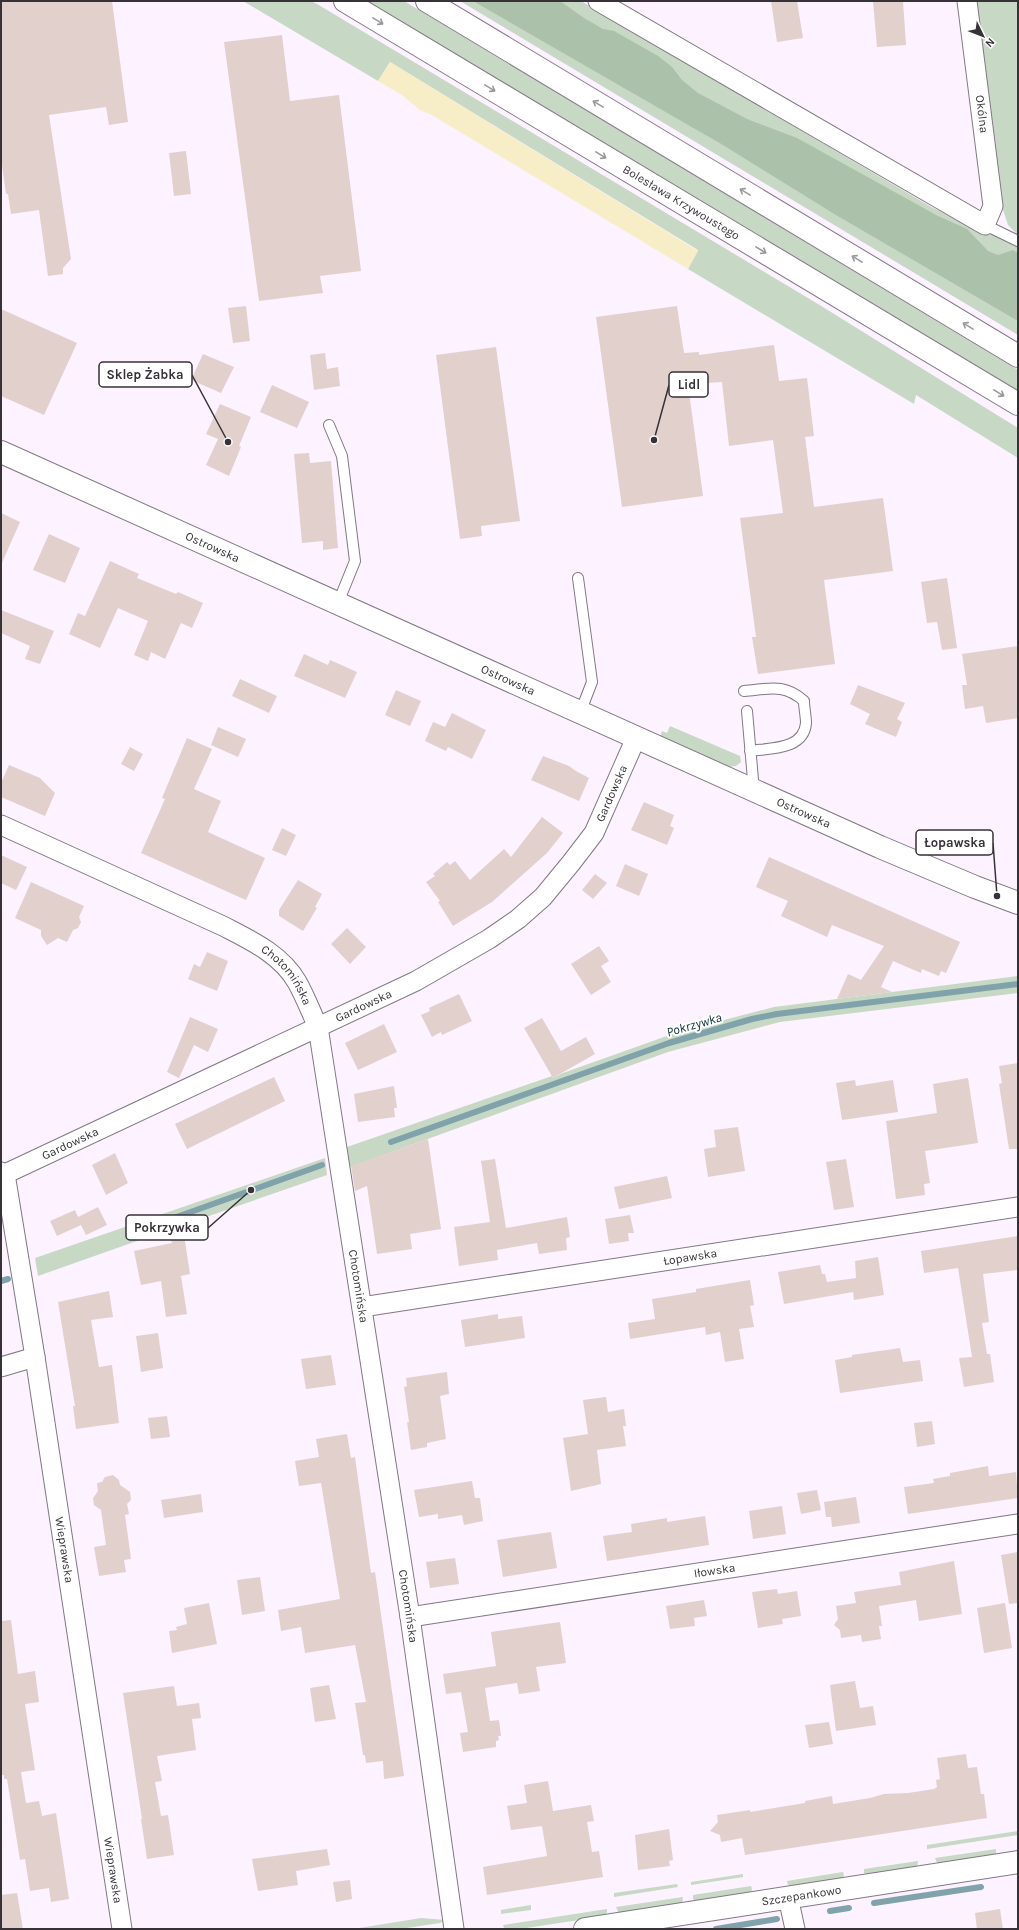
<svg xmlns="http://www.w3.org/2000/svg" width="1019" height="1930" font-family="Karla,sans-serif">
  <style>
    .green { fill: #c7d8c5 }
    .forest { fill: #acc1a9 }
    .sand { fill: #f7edc7 }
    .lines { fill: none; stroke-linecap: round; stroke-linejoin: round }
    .stream { stroke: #7fa2ab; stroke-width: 6 }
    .building { fill: #e2d0cd }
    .service-casing { stroke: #817883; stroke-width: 12 }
    .minor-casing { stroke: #817883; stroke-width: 21 }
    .tertiary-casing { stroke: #817883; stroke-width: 24 }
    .secondary-casing { stroke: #817883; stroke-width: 24 }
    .service { stroke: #fff; stroke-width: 10 }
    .minor { stroke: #fff; stroke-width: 19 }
    .tertiary { stroke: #fff; stroke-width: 22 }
    .secondary { stroke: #fff; stroke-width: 22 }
    .oneway { stroke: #9a989b }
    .labels { text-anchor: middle; stroke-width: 4; stroke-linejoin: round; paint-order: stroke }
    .street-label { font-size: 12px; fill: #363237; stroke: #fff }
    .water-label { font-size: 13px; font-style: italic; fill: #0b2f37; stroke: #fff }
    .leader { fill: none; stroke: #363237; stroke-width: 1.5 }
    .callout-dot { fill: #363237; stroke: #fff; stroke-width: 1.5 }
    .callout { fill: #fff; stroke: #363237; stroke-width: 1.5 }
    .callout-label { font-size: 13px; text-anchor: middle; font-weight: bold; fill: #363237 }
  </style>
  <rect width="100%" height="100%" fill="#fdf2ff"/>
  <path class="green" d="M243,1H311L317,4L818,304L1018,428V458L916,395L914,404L688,269L698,250L390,62L378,81Z
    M367,1H404L1018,370V391Z
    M460,1H581L933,208L987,233L1015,243L1018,245V335Z
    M975,1H1018V235L1008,225L1001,204Z
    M670,726L740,756L741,762L736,766L728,767L660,737L662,731L667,733Z
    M1018,976V993L780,1022L668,1052L350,1167L347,1147L552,1076L553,1078L563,1073L678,1032L774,1007Z
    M325,1158L327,1175L183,1225L182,1222L167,1226L168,1230L38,1276L35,1258Z
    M1018,1831V1835L927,1849V1845Z
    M996,1849V1853L994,1856L938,1865L935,1858Z
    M918,1861L917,1868L868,1875L864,1873V1869Z
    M843,1872L844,1876L841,1880L791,1887L788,1885L787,1881Z
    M743,1874V1877L691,1885V1882Z
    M677,1884L678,1887L614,1897V1893Z
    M751,1886L752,1890L749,1894L697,1902L693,1899V1895Z
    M683,1897L682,1904L619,1914L616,1907Z
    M531,1905V1910L501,1914V1910Z
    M607,1909V1912L605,1916L520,1929L504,1928L503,1925Z
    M421,1918L445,1920L440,1923L400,1929H353Z"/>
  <path class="forest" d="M473,1H560L584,18L603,29L614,31L658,56L672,67L682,80L698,93L747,119L797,138L938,216L967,229L988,251L998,255L1013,250L1018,253V321L836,215L723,145Z"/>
  <path class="sand" d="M390,62L698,251L688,269L430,114L421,111L402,95L378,81Z"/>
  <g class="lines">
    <path class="stream" d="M391,1142L669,1043L752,1019L777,1014L1018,984
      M171,1219L322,1165
      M1,1281L8,1279
      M874,1903L981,1887
      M830,1911L849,1908
      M716,1929L777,1919"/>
  </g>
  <path class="building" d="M1,1H112L128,122L109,125L106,107L49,115L71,259L63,268V274L48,276L39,210L11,214L8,194H6L1,158Z
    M771,1H797L803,38L777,42Z
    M873,1H903L906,45L877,47Z
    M282,35L290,101L339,95L361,271L320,276L323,293L259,301L224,42Z
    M186,151L191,194L174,196L169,153Z
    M246,306L250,341L233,343L228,308Z
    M677,306L684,353L699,352V355L774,345L779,381L807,378L814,436L805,437L814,507L883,498L893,571L824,580L835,664L758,674L752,637H756L740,518L783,513L773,440L729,446L722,382L688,384L703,496L622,507L596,317Z
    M1,309L77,343L44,415L1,396Z
    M496,347L520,521L481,526L482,536L460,539L436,355Z
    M325,353L327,369L338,367L340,386L314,390L310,355Z
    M203,354L234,367L221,393L191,380Z
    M272,385L309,402L297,428L260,412Z
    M220,404L251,417L239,446L241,447L229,476L206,465L218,439L206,434Z
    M309,453L310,463L331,461L338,548L323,550V541L302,543L294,454Z
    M1,513L20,522L1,565Z
    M49,534L80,548L65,583L33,570Z
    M110,561L139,574L137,578L176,594L178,592L203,603L192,628L181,623L165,659L151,652L148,661L134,655L148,621L118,608L100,648L69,634L78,613L85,616Z
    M947,578L957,648L942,650L937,622L927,623L921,582Z
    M1,610L54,631L40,664L25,659L30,646L1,633Z
    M1018,646V718L986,723L983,706L965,709L962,685H967L962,654Z
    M304,654L328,665L330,660L357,672L345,698L294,676Z
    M240,679L277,696L269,713L232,696Z
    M858,685L905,703L897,719L902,722L896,737L865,724L870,714L850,704Z
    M396,690L421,701L410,726L385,715Z
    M452,713L486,730L472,759L448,747L446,751L425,741L433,722L445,727Z
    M218,727L246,739L238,757L211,745Z
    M187,738L212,749L194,789L221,801L208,832L265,858L246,900L141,853L165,799L162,798Z
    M130,747L143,754L134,771L121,764Z
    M543,756L569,766L576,771L589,778L579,801L531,780Z
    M9,765L40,778L55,793L45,816L1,797V783Z
    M644,802L674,815L670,826L674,828L667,845L631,830Z
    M542,817L563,833L547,853L492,902L453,926L438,902L440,901L426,882L435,876L433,874L447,862L450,865L455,861L470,880L504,849L511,857Z
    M282,828L296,835L286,856L272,850Z
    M1,855L27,867L16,890L1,883Z
    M769,857L960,942L946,973L941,971L939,976L922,969L921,973L893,961L881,987L892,992L837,999L848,974L861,980L884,946L832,925L827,937L781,916L788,901L756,887Z
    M625,864L648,874L639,896L616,886Z
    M595,874L607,883L593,899L582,890Z
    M298,880L322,894L315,907L317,908L303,931L279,916V910Z
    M31,882L84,906L79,917L81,922L78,928L73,930L67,942L58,938L47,945L41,936V930L15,918Z
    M347,928L366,947L350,964L331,944Z
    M599,946L609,961L601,966L611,982L591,995L571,964Z
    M207,952L228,961L217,991L188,979L194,964L200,967Z
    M459,994L472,1021L442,1035L441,1032L432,1037L421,1015L430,1011L429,1008Z
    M190,1017L218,1029L208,1052L194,1045L179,1078L167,1072Z
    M542,1018L561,1051L586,1037L595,1054L553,1078L524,1028Z
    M384,1024L397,1052L358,1070L345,1043Z
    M1018,1063V1149H1009L999,1084L1002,1083L999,1066Z
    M274,1077L285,1101L187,1149L175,1124Z
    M968,1078L978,1143L925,1151L930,1183L924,1184L925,1195L896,1199L886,1121L937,1113L933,1084Z
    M855,1080L856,1086L893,1080L898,1112L842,1120L836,1083Z
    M394,1086L397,1108H394L395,1117L358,1122L354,1094Z
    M738,1127L745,1171L708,1177L704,1149L716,1147L714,1130Z
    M428,1139L441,1229L410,1234L412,1249L377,1254L367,1186L355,1191L351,1166Z
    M115,1153L128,1183L106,1195L92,1165Z
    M495,1159L506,1228L567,1217L570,1237L566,1238L567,1250L539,1254L537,1243L497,1250L498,1260L459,1266L454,1227L490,1222L481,1161Z
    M846,1159L854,1207L834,1210L826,1162Z
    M667,1176L672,1198L619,1209L614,1187Z
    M98,1207L107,1225L86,1235L81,1225L57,1236L50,1221L75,1210L78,1217Z
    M630,1215L634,1233H628L629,1241L609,1244L605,1219Z
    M182,1222L190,1274L181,1276L187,1314L166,1317L161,1281L141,1285L134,1251L172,1243L166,1226Z
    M1018,1236V1270L983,1274L989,1322L982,1323L987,1354H990L994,1382L964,1387L959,1358L972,1357L958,1268L924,1273L921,1251Z
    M878,1257L884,1295L854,1300L853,1292L784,1304L778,1272L820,1265L822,1274H825L827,1282L856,1278L855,1261Z
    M750,1280L754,1305L750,1306L754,1327L739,1329L744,1359L725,1362L720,1332L706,1335L705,1327L630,1339L628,1323L655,1319L652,1299L696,1292V1289Z
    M109,1291L113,1317L91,1320L99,1367L112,1365L119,1423L76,1429L73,1406H75L58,1302Z
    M498,1314V1319L522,1316L525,1338L465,1347L461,1320Z
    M158,1333L163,1368L141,1372L136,1336Z
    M900,1348L903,1362L920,1360L923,1381L840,1393L835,1360L852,1357V1355Z
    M331,1355L336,1385L306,1389L301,1359Z
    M447,1372L449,1394L440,1396L446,1439L427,1443V1447L411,1450L407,1422H409L404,1387L407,1386L406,1378Z
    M606,1397L608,1412L624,1409L626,1426H623L626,1446L597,1450L601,1484L571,1491L563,1438L588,1434L583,1400Z
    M167,1416L170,1437L151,1439L148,1418Z
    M932,1421L935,1444L917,1447L914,1423Z
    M347,1434L351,1458L355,1457L371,1573L375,1572L404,1776L384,1779L383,1761L366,1763L365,1755H363L355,1703L366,1702L355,1645L305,1653L301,1627L281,1631L278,1610L340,1599L321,1483L299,1486L295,1461L319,1457L316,1439Z
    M988,1466L989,1476L1016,1472L1018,1498L908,1514L904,1487L934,1483L933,1479L950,1476V1473Z
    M113,1475L119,1480L120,1485L130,1492L131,1500L127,1504L129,1514L125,1515L131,1559L124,1560L126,1572L99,1576L94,1547L106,1545L101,1510L94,1505L93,1498L98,1491L97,1483L102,1482L105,1477Z
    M472,1481L475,1498H480L483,1521L464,1525L462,1515L438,1519V1514L419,1517L414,1490Z
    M817,1490L821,1510L801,1514L797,1493Z
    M201,1494L203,1512L164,1518L161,1500Z
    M856,1497L860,1523L832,1527L831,1517H826L824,1502Z
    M782,1506L786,1534L753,1539L749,1511Z
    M705,1516L709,1545L607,1561L603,1536L632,1532L631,1524L667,1518V1522Z
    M551,1532L557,1568L503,1577L497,1540Z
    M1018,1552V1603L1009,1604L1001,1555Z
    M455,1558L459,1584L430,1588L426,1562Z
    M954,1561L962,1614L919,1621L916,1600L879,1606L882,1626H879L881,1639L862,1642L861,1635L841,1638L840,1630L834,1625L838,1619L836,1606L856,1603L854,1592L901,1585L899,1572Z
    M260,1577L265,1611L242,1615L237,1580Z
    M777,1589L778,1594L797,1591L801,1616L782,1619L783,1624L758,1628L752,1592Z
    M704,1600L707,1616L694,1618L695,1626L670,1629L666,1606Z
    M209,1603L217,1644L172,1653L169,1631L177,1630L176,1627L187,1624L184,1608Z
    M1005,1603L1012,1648L984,1653L977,1608Z
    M11,1620L18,1674L35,1671L39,1702L25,1704L35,1770L21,1772L26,1803L39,1801L42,1816L56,1813L69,1899L51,1902L49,1888L30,1891L25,1859L20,1860L7,1779H4V1775H1V1621Z
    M560,1622L566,1663L536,1667L540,1691L519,1694L517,1683L485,1688L490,1721L499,1720L501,1736H498L499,1740L496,1741V1747L463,1752L460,1733L468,1732L461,1692L446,1694L443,1674L496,1666L491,1632Z
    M855,1681L860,1708L873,1706L876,1725L836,1731L830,1685Z
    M329,1685L336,1719L315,1722L310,1688Z
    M174,1686L177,1706L199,1703L201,1718L192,1719L196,1750L157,1756L162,1781L155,1782L161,1816L168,1815L174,1855L147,1859L141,1819H142L123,1693Z
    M829,1722L833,1744L809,1748L805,1725Z
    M966,1754L968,1768L977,1767L981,1794H984L987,1818L745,1855L742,1838L721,1842L720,1835L710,1831L718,1822L717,1815L750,1810V1812L805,1803V1801L832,1796L833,1804L870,1798L884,1794L908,1793L934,1789L937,1787L936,1780L940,1779L937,1758Z
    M548,1781L553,1811L591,1805L594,1821L587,1822L592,1852L599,1851L603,1877L487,1895L483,1867L547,1856L542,1826L511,1830L507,1806L527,1803L524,1785Z
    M669,1829L673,1860L669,1861L670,1866L638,1870L635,1835Z
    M327,1849L330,1865L296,1871L298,1885L258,1891L252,1859Z
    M350,1880L352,1899L336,1902L333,1882Z
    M17,1893L23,1929H1V1895Z
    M1000,1909L1003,1929H977L975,1913Z"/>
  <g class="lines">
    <defs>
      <path id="service" d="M985,225L1018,241
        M329,425L342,456L355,561L338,603
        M578,578L592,682L580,713
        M744,691C769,689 784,683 804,701C804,708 806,716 806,723C804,750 770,748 750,751
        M747,711L754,791"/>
      <g id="minor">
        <path d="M598,1L985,225L993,206L967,1"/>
        <path id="s1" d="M1,825L223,926C250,940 281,954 297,982C305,996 311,1012 318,1027L410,1617L454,1929"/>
        <path id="s2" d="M1,1172L5,1174L35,1357L122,1929"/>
        <path id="s3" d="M5,1174L416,981L489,939L518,919L543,897L571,863L594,833L636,738"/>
        <path id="s4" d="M362,1307L1018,1207"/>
        <path d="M1,1367L35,1357"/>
        <path id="s5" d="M410,1617L1018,1524"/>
        <path d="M788,1897L795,1929"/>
      </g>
      <g id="tertiary">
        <path id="s6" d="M1,452L880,847L975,887L1018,903"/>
        <path id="s7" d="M585,1929L1018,1862"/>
      </g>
      <g id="secondary">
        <path id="s8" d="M345,1L1018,404"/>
        <path d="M427,1L1018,356"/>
      </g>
    </defs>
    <use href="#service" class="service-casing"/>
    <use href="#minor" class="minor-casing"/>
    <use href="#tertiary" class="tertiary-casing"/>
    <use href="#secondary" class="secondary-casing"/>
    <use href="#service" class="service"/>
    <use href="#minor" class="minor"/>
    <use href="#tertiary" class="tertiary"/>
    <use href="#secondary" class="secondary"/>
  </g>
  <defs><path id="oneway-shaft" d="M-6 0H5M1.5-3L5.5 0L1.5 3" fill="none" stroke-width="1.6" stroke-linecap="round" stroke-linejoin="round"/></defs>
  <g class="oneway">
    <use href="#oneway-shaft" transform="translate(378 21) rotate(31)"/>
    <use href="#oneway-shaft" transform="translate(490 88) rotate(31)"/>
    <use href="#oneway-shaft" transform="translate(598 104) rotate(-149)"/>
    <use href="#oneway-shaft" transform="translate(601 155) rotate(31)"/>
    <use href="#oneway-shaft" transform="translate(745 192) rotate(-149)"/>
    <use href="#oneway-shaft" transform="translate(761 250) rotate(31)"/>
    <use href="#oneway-shaft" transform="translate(857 259) rotate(-149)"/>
    <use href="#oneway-shaft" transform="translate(968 326) rotate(-149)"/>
    <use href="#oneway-shaft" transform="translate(999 393) rotate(31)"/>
  </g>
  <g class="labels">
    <g class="street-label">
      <text transform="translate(982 114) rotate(83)" y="4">Okólna</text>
      <text dy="4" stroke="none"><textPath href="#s8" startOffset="392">Bolesława Krzywoustego</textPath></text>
      <text dy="4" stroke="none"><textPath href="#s6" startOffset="232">Ostrowska</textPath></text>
      <text dy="4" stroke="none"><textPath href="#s6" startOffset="556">Ostrowska</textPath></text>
      <text dy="4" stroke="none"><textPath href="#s3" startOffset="732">Gardowska</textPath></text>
      <text dy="4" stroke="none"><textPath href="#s6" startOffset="880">Ostrowska</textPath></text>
      <text dy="4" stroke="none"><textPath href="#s1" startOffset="326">Chotomińska</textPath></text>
      <text dy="4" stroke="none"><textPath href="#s3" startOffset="396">Gardowska</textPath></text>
      <text dy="4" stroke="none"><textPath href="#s3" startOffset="72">Gardowska</textPath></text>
      <text dy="4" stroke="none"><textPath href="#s4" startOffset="332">Łopawska</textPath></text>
      <text dy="4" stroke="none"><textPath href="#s1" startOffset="650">Chotomińska</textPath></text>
      <text dy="4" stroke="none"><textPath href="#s2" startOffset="385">Wieprawska</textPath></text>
      <text dy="4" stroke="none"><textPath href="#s5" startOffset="308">Iłowska</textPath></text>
      <text dy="4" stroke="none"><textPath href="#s1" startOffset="974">Chotomińska</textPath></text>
      <text dy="4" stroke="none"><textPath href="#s2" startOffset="709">Wieprawska</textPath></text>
      <text dy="4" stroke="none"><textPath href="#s7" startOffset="219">Szczepankowo</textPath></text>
    </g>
    <g class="water-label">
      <text transform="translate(694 1024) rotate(-16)" y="5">Pokrzywka</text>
    </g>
  </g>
  <path class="leader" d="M228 442L192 375M654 440L669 385M997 896L993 843M251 1190L208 1228"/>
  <g class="callout-dot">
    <circle cx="228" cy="442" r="4"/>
    <circle cx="654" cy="440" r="4"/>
    <circle cx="997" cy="896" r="4"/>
    <circle cx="251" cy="1190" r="4"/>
  </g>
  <g class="callout">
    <rect x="99" y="362" width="93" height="25" rx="4"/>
    <rect x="669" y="372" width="39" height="25" rx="4"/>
    <rect x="916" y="830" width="77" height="25" rx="4"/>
    <rect x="126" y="1215" width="82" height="25" rx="4"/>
  </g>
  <g class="callout-label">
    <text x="145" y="379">Sklep Żabka</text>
    <text x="689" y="389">Lidl</text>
    <text x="955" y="847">Łopawska</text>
    <text x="167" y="1232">Pokrzywka</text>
  </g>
  <rect width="1019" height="1930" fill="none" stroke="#363237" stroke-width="4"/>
  <g transform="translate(983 36) rotate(133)" stroke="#ffffff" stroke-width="3" paint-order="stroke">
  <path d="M0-3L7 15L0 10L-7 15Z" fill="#363237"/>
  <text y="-6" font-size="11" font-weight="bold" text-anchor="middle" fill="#363237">N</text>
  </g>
</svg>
